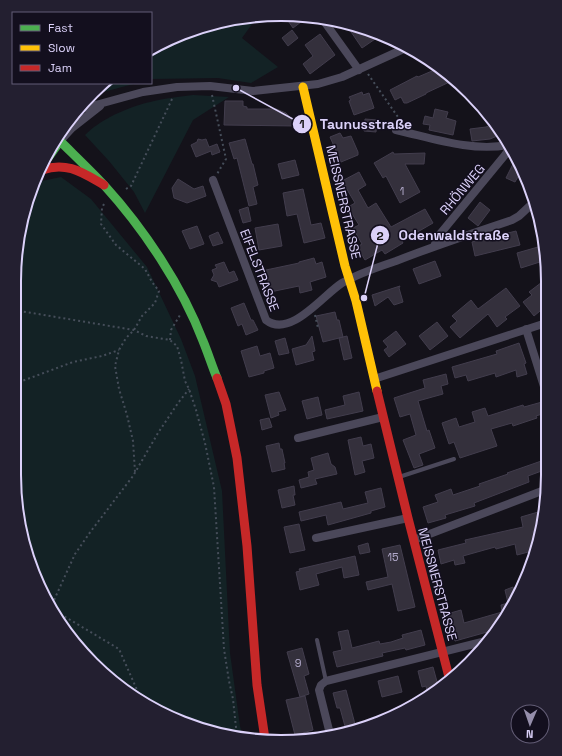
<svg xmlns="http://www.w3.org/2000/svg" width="562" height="756" font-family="'Space Grotesk',sans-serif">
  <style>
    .green { fill: #132225 }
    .building { fill: #34303c; stroke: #423d4d }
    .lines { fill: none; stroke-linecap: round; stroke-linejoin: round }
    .path { stroke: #464e5a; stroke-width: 2; stroke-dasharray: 2 3; stroke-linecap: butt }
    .lane { stroke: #4b485a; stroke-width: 4 }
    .street { stroke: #4b485a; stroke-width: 8 }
    .fast { stroke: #4caf50; stroke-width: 9 }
    .slow { stroke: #ffc107; stroke-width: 9 }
    .jam { stroke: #c62828; stroke-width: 9 }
    .labels { text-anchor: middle; stroke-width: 3; stroke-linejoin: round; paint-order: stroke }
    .number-label { font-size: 11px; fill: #b1a9ca }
    .street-label { font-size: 13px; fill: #dbd1f9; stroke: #130f1e }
    .rim { fill: none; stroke: #dbd1f9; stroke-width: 2 }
    .leader { fill: none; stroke: #dbd1f9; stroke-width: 1.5 }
    .callout-dot { fill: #dbd1f9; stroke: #130f1e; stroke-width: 1.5 }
    .mark-label { font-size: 12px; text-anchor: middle; font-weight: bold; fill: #111 }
    .callout-label { font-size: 14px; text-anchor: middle; font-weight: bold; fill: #dbd1f9; stroke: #130f1e; stroke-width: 3; stroke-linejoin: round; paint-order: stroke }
  </style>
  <rect width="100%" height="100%" fill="#14121a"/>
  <path class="green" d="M244,18L252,24L242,38L278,67L251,83L218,78L151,79V49L163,41L212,23Z
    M106,83H137L96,94Z
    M193,95L229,97L193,120L145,213L134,192L109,161L85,135C93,127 101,122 110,117C140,102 160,99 193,95Z
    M61,177L91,199L147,267L181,339L195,376L222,491L230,653L240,726L243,738L229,737L163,714L92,664L50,609L23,544L14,475L15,264L23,212L37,182Z"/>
  <path class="building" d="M284,15H290L309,16L293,28Z
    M345,23L367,28L381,35L362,48Z
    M292,30L298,38L288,46L282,38Z
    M320,34L335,55L310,74L303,64L313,56L305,45Z
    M439,68L456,79L426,93V94L407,103H404L401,97L395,100L390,90L417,76L418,77Z
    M362,92L363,95L369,93L374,108L354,115L349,101L351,100L349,97Z
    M225,101H243V106L247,107V109H276L286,113L292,119L296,126L224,125Z
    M435,109L448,112L446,118L456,121L453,135L429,130L430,125L423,124L425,116L433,118Z
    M365,119L377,120L376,132L364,131Z
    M495,123L502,134L490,139L472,141L470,129L486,127Z
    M340,133L343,138L351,136L358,152V155L341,162L330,137Z
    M198,139L202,140L206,139L209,147L217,144L220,152L212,155L211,151L196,157L191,145L197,142Z
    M245,139L252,164H253L258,185L253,187L257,204L249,206L237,158L234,159L229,143Z
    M393,152L394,154L425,153L424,164H405L420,192L400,203L386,176L383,178L374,163Z
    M516,158L528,179L519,175L515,182L506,178Z
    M295,160L299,175L282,179L278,164Z
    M359,172L366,185L358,190L368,208L376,203L391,227L425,209L433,223L402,241L403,243L385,254L382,250L365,260L357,247L362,244L353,228L359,225L348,207L355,203L342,181Z
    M178,179L194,189L203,186L206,196L187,203L174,198L172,188Z
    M303,189L311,225L321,223L325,238L304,243L297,214L287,216L283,193Z
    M480,202L490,210L478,226L468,218Z
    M248,207L251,221L243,223L239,210Z
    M278,224L282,246L259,250L255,228Z
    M197,226L204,244L190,249L182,231Z
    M516,231L520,245L475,256L472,242Z
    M218,232L223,243L213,246L209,236Z
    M545,245L546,260L521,268L517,253Z
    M314,258L316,264L322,262L326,277L310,282L312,290L300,293L299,286L270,292L266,270L299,263V262Z
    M435,261L441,276L419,284L413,269Z
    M224,262L229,273L234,271L238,280L219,287L217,282L211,280L214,275L212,270L217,268L215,265Z
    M546,279V306L534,316L523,302L532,295L529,292Z
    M400,286L399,288L403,302L394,305L388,297L375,306L372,295Z
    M506,288L520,306L505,317L507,319L497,327L488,314L460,338L450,327L457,321L452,316L471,300L478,309Z
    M244,303L251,320H253L258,330L246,335L242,324L238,326L231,308Z
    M335,312L337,320H339L343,337L323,342L316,316Z
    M437,322L448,336L430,350L419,336Z
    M396,331L406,344L389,357L384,350L388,347L383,341Z
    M312,336L315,351L312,352L314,360L296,365L292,349L306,345Z
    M347,336L352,358L344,360L339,338Z
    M285,338L289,353L279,355L275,341Z
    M519,343L526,363L524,364L527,374L517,377L516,370L496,377L495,373L468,381L466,375L455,378L452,367L497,354L496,351Z
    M257,346L260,356L270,353L274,368L264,371V373L249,377L241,351Z
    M446,374L448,384L441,386L443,394L418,401L427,431L429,430L435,448L419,454L423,465L414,468L403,440L416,435L410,414L400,417L394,398L425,388L423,380Z
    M279,392L286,410L278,412L279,415L271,418L265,395Z
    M359,392L363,411L327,419L325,410L345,405L343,396Z
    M318,397L322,415L307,419L302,401Z
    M542,402L545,413L536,416L537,418L513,426L512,423L491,429L497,446L460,458L454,442L449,444L442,423L456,418L459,427L475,422L472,412L485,408L488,416L523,405L524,407Z
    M269,418L272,427L262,430L260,420Z
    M361,437L363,446L371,444L374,458L362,461L365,472L355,475L348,440Z
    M279,443L280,449H282L285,463H284L285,469L272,472L266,446Z
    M328,453L331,464L335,467L337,474L315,479L317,484L301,488L299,480L309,477L308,472L314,470L311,458Z
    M547,459V469L528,476L529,482L474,503L475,506L445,515L446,518L428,523L423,507L438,502L435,495L451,489L453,495L480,486L479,484L508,474L507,473Z
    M294,486L295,495H293L295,505L282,508L278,490Z
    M381,488L385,507L371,511V513L328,525L326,515L301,521L299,512L341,502L343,509L368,503L365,492Z
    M545,510L541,529L533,531L537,548L536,550L517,555L515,544L496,549L495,547L463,556L465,563L455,565L454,560L441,564L438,550L466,543L465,540L523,527L521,517Z
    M299,524L305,550L290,553L284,527Z
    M368,543L370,552L360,554L358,546Z
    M400,545L415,607L398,611L392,584L368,590L366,582L388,577L382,549Z
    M355,556L359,575L344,578L342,567L316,574L319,585L300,590L296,572L300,571L299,569Z
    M513,587L516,599L512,608L498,629L455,641L447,614L461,610L464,623L502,612L501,605L508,603L505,590Z
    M348,630L352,648L379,641L380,644L391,642L403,638L402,635L421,630L425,645L406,650L405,648L382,653L383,656L337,667L333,652L342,650L338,632Z
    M302,648L309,674L304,676L309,694L300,697L287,652Z
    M433,667L439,689L428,696L426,686L422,687L418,671Z
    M398,676L402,692L382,697L378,681Z
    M346,690L356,728L346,730L340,708H337L333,693Z
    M305,696L313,730L295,735L286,700Z"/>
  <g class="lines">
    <path class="path" d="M368,74L400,120
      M212,95L226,159L217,174
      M126,189L131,186L173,97
      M104,204L102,208L101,224L116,245L145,269L152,282L159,291L155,303L142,316L134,330L126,338L119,350L115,366L119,389L127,415L133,441L135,472
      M14,310L134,330L146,336L170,340L177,346L181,360L185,381L189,389L196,410L205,443L214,487L224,649L229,681L233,699L237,737
      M315,315L318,328
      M170,340L171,330L180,315
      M14,384L73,362L102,356L119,350
      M50,609L75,554L91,531L133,476L158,433L178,403L189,389
      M55,615H62L119,649L141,699"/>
    <path class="lane" d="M399,477L454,459
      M317,640L326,681"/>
    <path class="street" d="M321,17L359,70
      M81,109L143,92L177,87L210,86L253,91L318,84L342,77L408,47
      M396,130C432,138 471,152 508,145
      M60,141L72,128L100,106
      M213,180L266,320C290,339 323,295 342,283C359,273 378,267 396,261C434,246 473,233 512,220L519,216L534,202
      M434,246L440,234L505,155L510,147
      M526,329L547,396
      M374,379L546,323
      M298,438L383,417
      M316,538L408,518
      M414,540L547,489
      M330,734L319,690L321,685L326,681L490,640"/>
    <path class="fast" d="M57,138C73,154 89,169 104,185C144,229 182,286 203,341C208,353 212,366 217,378
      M48,158L60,141"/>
    <path class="slow" d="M303,87L345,266L356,301L377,391"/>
    <path class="jam" d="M42,170C67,161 83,173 104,185
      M217,378L226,404L237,458L247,546L257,685L265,739
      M377,391L408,518L450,681"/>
  </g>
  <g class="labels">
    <g class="number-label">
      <text x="402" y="195">1</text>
      <text x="393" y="561">15</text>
      <text x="298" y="667">9</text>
    </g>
    <g class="street-label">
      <text transform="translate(462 189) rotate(-50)" y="5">RHÖNWEG</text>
      <text transform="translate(344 202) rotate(77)" y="5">MEISSNERSTRASSE</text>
      <text transform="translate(260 270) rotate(69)" y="5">EIFELSTRASSE</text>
      <text transform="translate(438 584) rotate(75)" y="5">MEISSNERSTRASSE</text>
    </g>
  </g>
  <path d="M0 0H562V756H0ZM281 21H281A260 260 0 0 1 541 281V475A260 260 0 0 1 281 735H281A260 260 0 0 1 21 475V281A260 260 0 0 1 281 21Z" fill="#231f30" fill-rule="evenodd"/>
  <path class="rim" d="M281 21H281A260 260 0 0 1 541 281V475A260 260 0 0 1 281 735H281A260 260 0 0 1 21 475V281A260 260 0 0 1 281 21Z"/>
  <path class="leader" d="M236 88L302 124M364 298L380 235"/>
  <g class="callout-dot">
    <circle cx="236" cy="88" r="4"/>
    <circle cx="364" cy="298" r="4"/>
    <circle cx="302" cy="124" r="10"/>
    <circle cx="380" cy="235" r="10"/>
  </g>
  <g class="mark-label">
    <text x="302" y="128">1</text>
    <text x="380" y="240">2</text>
  </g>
  <g class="callout-label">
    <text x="366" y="129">Taunusstraße</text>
    <text x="454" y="240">Odenwaldstraße</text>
  </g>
  <rect x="12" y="12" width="140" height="72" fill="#130f1e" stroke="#635d76"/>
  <rect x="20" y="25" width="20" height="6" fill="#4caf50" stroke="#635d76"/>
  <text x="48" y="32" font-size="12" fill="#dbd1f9">Fast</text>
  <rect x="20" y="45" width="20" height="6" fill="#ffc107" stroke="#635d76"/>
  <text x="48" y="52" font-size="12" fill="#dbd1f9">Slow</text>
  <rect x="20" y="65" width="20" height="6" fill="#c62828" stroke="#635d76"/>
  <text x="48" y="72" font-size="12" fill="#dbd1f9">Jam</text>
  <g transform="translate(530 724) rotate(182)"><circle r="19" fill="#130f1e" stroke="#635d76"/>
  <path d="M0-3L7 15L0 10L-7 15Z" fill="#958eab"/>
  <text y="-6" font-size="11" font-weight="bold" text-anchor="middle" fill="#dbd1f9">N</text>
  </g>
</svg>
